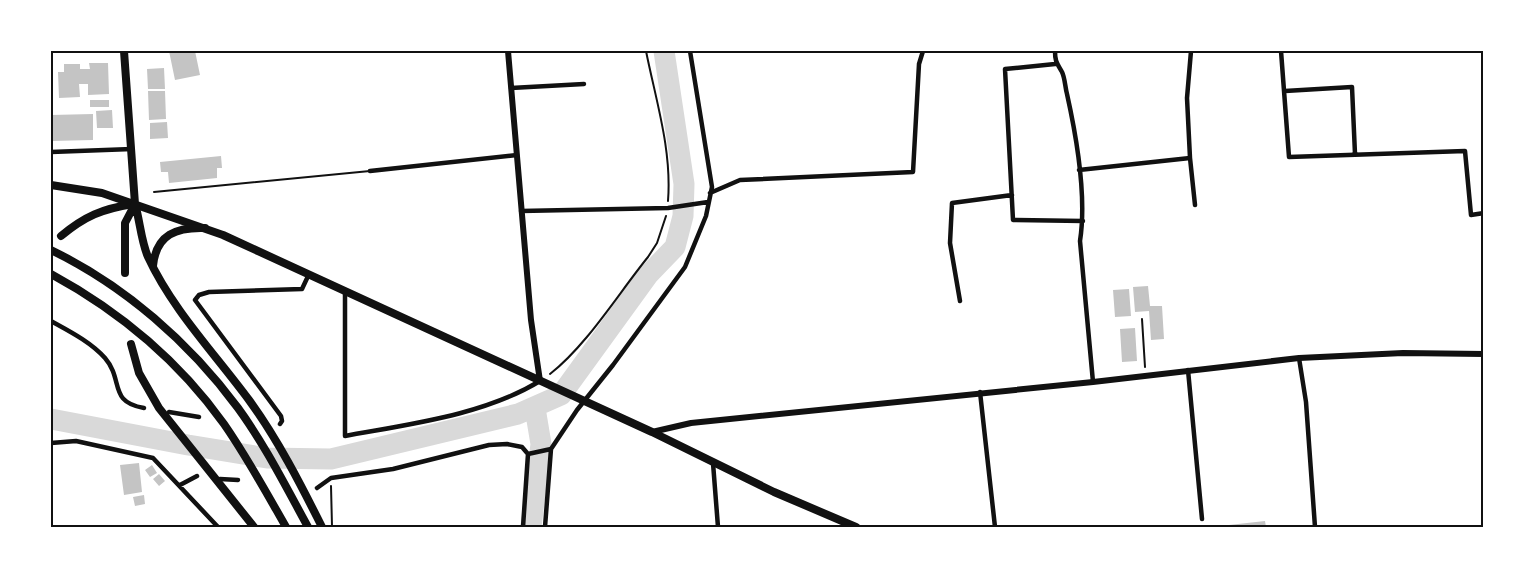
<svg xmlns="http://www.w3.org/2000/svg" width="1535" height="578" font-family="Inter,sans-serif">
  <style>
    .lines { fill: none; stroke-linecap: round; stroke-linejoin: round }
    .river { stroke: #d9d9d9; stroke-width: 21 }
    .building { fill: #c4c4c4 }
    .path { stroke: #111; stroke-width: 2 }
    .service { stroke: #111; stroke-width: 2 }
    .minor { stroke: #111; stroke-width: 4.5 }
    .tertiary { stroke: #111; stroke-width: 6 }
    .primary { stroke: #111; stroke-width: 8 }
    .trunk { stroke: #111; stroke-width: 8 }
    .neatline { fill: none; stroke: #111; stroke-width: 2 }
  </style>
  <rect width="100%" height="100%" fill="#fff"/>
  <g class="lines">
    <path class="river" d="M51,419L188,445L267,458L331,459L518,414L561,395L648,275L675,247L683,216L684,184L664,51
      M531,527L541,444L535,408"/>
  </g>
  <path class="building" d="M169,51H195L200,75L175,80Z
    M89,63H108L109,94L88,95V84H79L80,97L59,98L58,72H64V64H80V69H90Z
    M164,68L165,89H148L147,69Z
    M148,91H165L166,119L149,120Z
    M90,100H109V107H90Z
    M112,110L113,128H97L96,111Z
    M93,114V140L51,141V115Z
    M167,122L168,138L150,139V123Z
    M221,156L222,168H217V178L169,183L168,172H161L160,162Z
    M1148,286L1150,306H1162L1164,339L1151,340L1149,311L1135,312L1133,287Z
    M1129,289L1131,316L1115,317L1113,290Z
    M1135,328L1137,361L1122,362L1120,329Z
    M139,463L142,492L124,495L120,465Z
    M152,465L157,473L150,477L145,470Z
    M159,474L165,481L159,486L153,479Z
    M144,495L145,504L135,506L133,497Z
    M1265,521L1266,527H1229V525Z"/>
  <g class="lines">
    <path class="path" d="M646,51C656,101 672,150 668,201
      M1142,319L1145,367
      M550,374C587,345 618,294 648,257L657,243L666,216
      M331,486L332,526"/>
    <path class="service" d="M154,192L370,171"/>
    <path class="minor" d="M1055,51C1055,62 1057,63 1062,72C1065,78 1065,87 1067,94C1077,139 1087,196 1080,241L1093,382
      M1281,51L1289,157L1465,151L1471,215L1484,213
      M1055,64L1005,69L1013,220L1083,221
      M511,88L584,84
      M1285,91L1352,87L1355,154
      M51,152L132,149
      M1190,158L1195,205
      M1079,170L1190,158L1187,98L1191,51
      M370,171L517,155
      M710,193L740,180L913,172L919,64L923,51
      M521,211L668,208L708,202
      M345,292V436C410,424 484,415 540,381
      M960,301L950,243L952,203L1012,195
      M51,321C69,331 91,342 105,358C124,380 108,402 144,408
      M1299,358L1306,402L1315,527
      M1188,370L1202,519
      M980,392L995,527
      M169,412L199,417
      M280,424L282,421L281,416L195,300L199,295L209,292L302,289L309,274
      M51,443L76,441L153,458L218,527
      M713,463L718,527
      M220,479L238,480
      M180,485L197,476
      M317,488L331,478L393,469L489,445L507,444L522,447L528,454L551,449
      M523,527L528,454
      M545,527L551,449L577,410L613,365L685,267L706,216L712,187L690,51"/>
    <path class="tertiary" d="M508,51L531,320L540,381
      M652,432L691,423L1093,382L1299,358L1403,353L1484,354"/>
    <path class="primary" d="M124,51L135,204
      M51,185L102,193L223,235L652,432L774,492L856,527
      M61,236C85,216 102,209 133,204"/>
    <path class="trunk" d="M135,204C140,221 141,241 148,257C172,309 215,354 249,400C278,440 300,483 322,527
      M51,250C125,286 189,342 238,408C265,445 286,487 308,527
      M153,266C156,234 177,227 205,228
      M125,273V223L135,204
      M51,274C119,311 179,361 224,424C247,457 266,492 286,527
      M131,344L139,373L159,408L254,527"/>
  </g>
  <rect width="1535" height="578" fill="none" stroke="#ffffff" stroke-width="105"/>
  <rect x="52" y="52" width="1430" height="474" class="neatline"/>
</svg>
